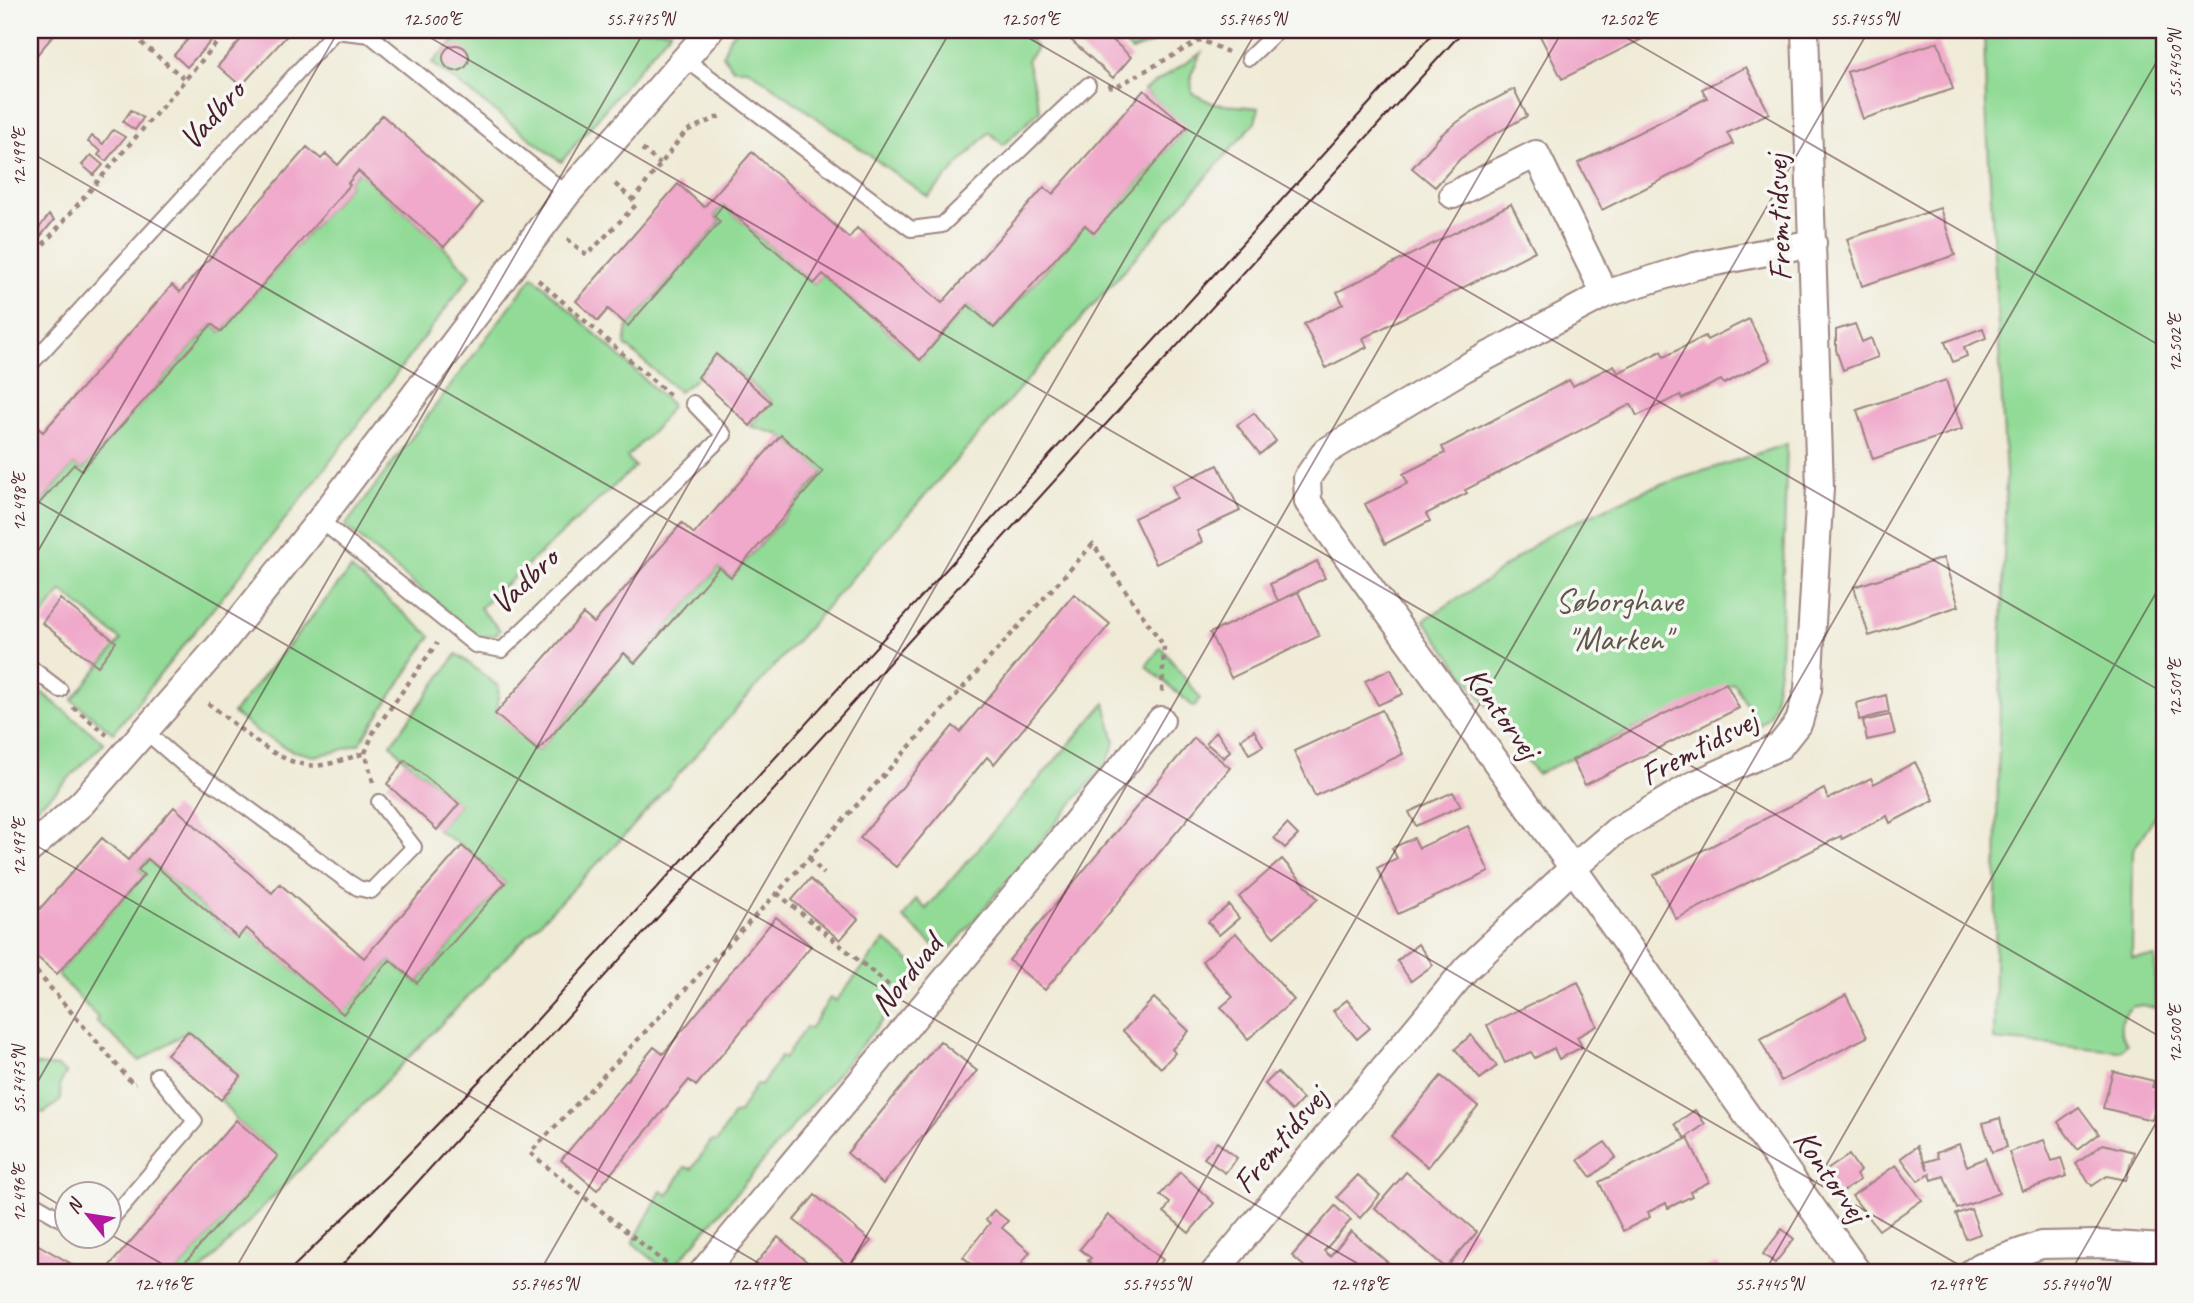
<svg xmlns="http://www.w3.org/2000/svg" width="2194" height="1303" font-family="Caveat,sans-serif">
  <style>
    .green { fill: #92db97; stroke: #6e7d61; stroke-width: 2 }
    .building { fill: #f0a9ca }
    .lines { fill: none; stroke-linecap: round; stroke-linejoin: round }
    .lane-casing { stroke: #9d8581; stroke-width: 18 }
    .street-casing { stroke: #9d8581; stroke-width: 30 }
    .path { stroke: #9d8581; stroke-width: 4.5; stroke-dasharray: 5 5; stroke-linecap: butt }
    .lane { stroke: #fff; stroke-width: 14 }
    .street { stroke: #fff; stroke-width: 26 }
    .tram { stroke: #4a1f2b; stroke-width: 2 }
    .ticks { fill: none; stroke: #4a1f2b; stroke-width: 2; stroke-opacity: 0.45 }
    .labels { text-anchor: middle; stroke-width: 7; stroke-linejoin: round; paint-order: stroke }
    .street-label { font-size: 33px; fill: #4a1f2b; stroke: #f6f6f2 }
    .park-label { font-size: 33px; fill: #60574b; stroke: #f6f6f2 }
    .neatline { fill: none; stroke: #4a1f2b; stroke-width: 2.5 }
    .ticks-label { font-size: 18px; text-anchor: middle; fill: #4a1f2b }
  </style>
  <rect width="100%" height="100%" fill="#f6f6f2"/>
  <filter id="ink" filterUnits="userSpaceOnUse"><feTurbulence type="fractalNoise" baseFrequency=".0143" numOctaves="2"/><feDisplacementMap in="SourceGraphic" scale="14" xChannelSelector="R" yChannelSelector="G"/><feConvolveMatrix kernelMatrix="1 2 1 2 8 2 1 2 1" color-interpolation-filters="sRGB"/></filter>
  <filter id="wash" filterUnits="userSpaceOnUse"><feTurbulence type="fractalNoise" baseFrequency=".00686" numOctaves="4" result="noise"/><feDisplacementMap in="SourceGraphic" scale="28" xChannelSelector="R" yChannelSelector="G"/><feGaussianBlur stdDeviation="1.57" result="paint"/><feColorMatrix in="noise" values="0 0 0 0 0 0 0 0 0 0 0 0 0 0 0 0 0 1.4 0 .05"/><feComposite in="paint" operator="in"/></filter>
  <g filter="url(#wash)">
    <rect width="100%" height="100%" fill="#f0ebd7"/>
    <path class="green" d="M465,30H671L561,162L432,63Z
      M737,30H1039L1029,39L1037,48L1027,60L1040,111L1003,145L989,132L928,197L748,69H733L723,55L729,38Z
      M1109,30H1185L1132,51Z
      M1984,30H2164V802L2133,850L2132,958L2155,957V1008L2143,1005L2131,1007C2119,1020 2117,1028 2127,1044L2120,1051L1994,1040L1997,814L2006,476L1986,106Z
      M1201,53L1191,74L1192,93L1214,104L1259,108L1255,122L626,834L199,1273H176L277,1156L236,1120L221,1100L240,1076L188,1031L140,1061L96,1021L98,1018L57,974L144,875L138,870L148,859L237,938L246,928L343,1013L390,960L417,983L505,883L462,846L437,830L459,804L405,760L391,744L457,654L499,687L496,714L538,751L624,653L635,663L719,567L731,577L823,473L781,435L750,426L771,401L717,354L698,377L679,392L625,345L628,326L720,222L714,216L723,205L814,284L823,274L920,360L968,305L995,328L1085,225L1094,232L1186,128L1144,90Z
      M358,171L444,247L471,275L307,492L113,733L72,700L121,640L62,591L30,633V514L74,464L82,470L212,324L221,332L350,185L348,183Z
      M533,276L672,405L656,428L627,457L635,467L480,608L500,630L495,635L481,637L467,628L345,526Z
      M1787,444L1780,661L1774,704L1769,716L1759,726L1734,683L1537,774L1424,620L1487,580L1549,534L1645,490Z
      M351,569L431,636L359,744L338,751L314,756L290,750L259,733L233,713Z
      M1161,647L1200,698L1194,707L1146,666Z
      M30,683L104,743L55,792L30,812V740L42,725L30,713Z
      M1105,703L1115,742L1107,762L952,947L937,948L903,918L916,899L926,909Z
      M885,940L923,972L669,1273L633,1243L661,1191L668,1195L685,1167L692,1169L711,1141H717L734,1114L739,1113L756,1084L761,1086L780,1057L784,1059L806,1027L810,1029L830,998L836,1001Z
      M30,1064L58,1067L66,1073L60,1084L61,1100L44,1113L30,1110Z"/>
    <g id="blocks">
      <path class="building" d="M30,30H58L30,63Z
        M196,30H199L212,40L187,67L174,55Z
        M249,30H292L241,86L218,66Z
        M1062,30H1102L1131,57L1113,78L1061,31Z
        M1542,30H1647L1650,35L1562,79L1538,32Z
        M1938,42L1953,89L1863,119L1847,72Z
        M443 58a13 13 0 1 1 26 0a13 13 0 1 1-26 0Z
        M1746,67L1769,113L1727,133L1733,144L1602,210L1578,163L1707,98L1702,89Z
        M1514,89L1527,116L1491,136L1460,159L1435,187L1412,168L1441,135L1459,121L1476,109Z
        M1144,90L1187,127L1094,233L1085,225L994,328L968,305L920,360L823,274L814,284L723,205L714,216L720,222L628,326L608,309L598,321L576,301L678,184L704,207L752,152L849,238L857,228L942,303L1044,187L1053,194Z
        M131,110L143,118L135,130L123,122Z
        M382,115L482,203L444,247L358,171L348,183L350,185L221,332L212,324L82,470L74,464L30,514V427L33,424L43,432L172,285L180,292L307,147L321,159L326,154L338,165Z
        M113,130L125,137L106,161L98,155L101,151L88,142L92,136L103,144Z
        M91,155L103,165L94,175L82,165Z
        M1511,204L1535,251L1363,338L1367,347L1326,368L1304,324L1343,304L1337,292Z
        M1940,208L1955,255L1862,286L1847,239Z
        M49,215L54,220L30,249V240Z
        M1749,319L1770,360L1724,384L1721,380L1682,399L1680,395L1637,416L1631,404L1465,490L1467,493L1426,514L1430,521L1385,544L1365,504L1408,483L1403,474L1445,453L1442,447L1569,380L1573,386L1614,365L1618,373L1661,351L1664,357L1705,336L1707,340Z
        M1855,324L1862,342L1871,338L1878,357L1843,370L1836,350V330Z
        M1983,328L1986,338L1964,347L1967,356L1953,362L1945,342Z
        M716,354L771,402L750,426L698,377Z
        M1946,380L1962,429L1873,459L1857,410Z
        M1254,413L1276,441L1260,454L1237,425Z
        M781,435L823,472L731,577L719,567L635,663L624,653L538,751L495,714L583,614L594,623L682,523L694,534Z
        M1218,465L1240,511L1197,531L1202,542L1156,564L1134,518L1177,498L1172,486Z
        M1943,558L1959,606L1869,636L1854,587Z
        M1317,561L1325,578L1278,601L1270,584Z
        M1298,592L1319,636L1231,678L1210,633Z
        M1074,594L1110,624L994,764L987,757L896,867L860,838L953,726L960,732Z
        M60,599L116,642L98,666L42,623Z
        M1391,669L1403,694L1378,705L1365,681Z
        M1726,683L1739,708L1585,785L1572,760Z
        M1886,695L1889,712L1859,720L1857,703Z
        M1382,710L1403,754L1315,796L1294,751Z
        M1890,715L1895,734L1867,740L1863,721Z
        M1254,730L1263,746L1249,754L1241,739Z
        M1216,731L1230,751L1224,758L1206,743Z
        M1194,738L1230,768L1045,990L1009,960Z
        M405,760L459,804L437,830L387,784Z
        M1915,762L1934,800L1890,823L1887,816L1842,839L1841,836L1676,919L1654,875L1824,789L1828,799L1871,778L1874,784Z
        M1453,792L1461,806L1416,826L1409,812Z
        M174,807L272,893L280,884L364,958L462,846L505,883L417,983L390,960L343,1014L246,928L238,938L148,859L138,870L144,875L57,974L30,951V920L102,838L128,860Z
        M1287,824L1298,835L1285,848L1274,838Z
        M1468,826L1489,872L1398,914L1377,868L1397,858L1392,848L1414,838L1419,848Z
        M1282,859L1318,899L1274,937L1239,897Z
        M810,879L858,919L840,940L792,900Z
        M1229,905L1239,918L1219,935L1208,922Z
        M776,917L811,946L696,1086L689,1080L597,1190L561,1160L654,1047L663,1054Z
        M1236,933L1294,1000L1248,1039L1221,1007L1233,997L1202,961Z
        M1418,944L1433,965L1411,981L1397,961Z
        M1578,982L1597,1026L1577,1037L1582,1047L1559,1059L1554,1048L1535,1058L1531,1052L1505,1063L1487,1025Z
        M1846,995L1867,1037L1781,1081L1760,1039Z
        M1154,998L1189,1031L1172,1049L1175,1053L1161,1068L1123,1031Z
        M1347,1000L1370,1028L1357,1039L1333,1011Z
        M188,1031L241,1076L221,1100L167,1054Z
        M1471,1035L1497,1066L1480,1079L1455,1049Z
        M940,1041L977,1071L883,1184L847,1153Z
        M2113,1071L2154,1081L2152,1087L2161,1089L2152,1120L2103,1108Z
        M1277,1072L1303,1099L1292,1111L1265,1084Z
        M1441,1076L1478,1106L1428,1167L1391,1136Z
        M2079,1107L2099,1134L2078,1150L2058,1122Z
        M1695,1110L1705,1124L1685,1138L1675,1124Z
        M2000,1118L2007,1147L1992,1152L1983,1123Z
        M236,1120L278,1156L176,1273H108L105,1271Z
        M1688,1138L1709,1182L1690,1192L1692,1196L1668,1208L1666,1203L1648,1212L1650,1217L1623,1231L1599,1182Z
        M2044,1140L2052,1161L2061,1158L2067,1176L2022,1191L2009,1152Z
        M1217,1142L1237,1158L1225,1173L1204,1158Z
        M1605,1142L1616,1157L1591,1177L1578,1160Z
        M1959,1144L1967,1166L1985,1158L1999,1193L1957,1209L1944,1176L1932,1180L1930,1174L1918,1181L1901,1158L1917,1146L1928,1170L1925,1162L1938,1158L1936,1153Z
        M2103,1144L2134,1152L2126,1180L2107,1176L2092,1186L2076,1164Z
        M1849,1155L1860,1171L1856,1175L1860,1180L1839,1194L1824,1172Z
        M1896,1165L1922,1200L1879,1230L1852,1196Z
        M1180,1172L1214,1203L1189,1233L1164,1212L1170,1203L1160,1195Z
        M1406,1172L1477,1232L1446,1268L1375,1208Z
        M1358,1175L1380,1195L1360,1218L1337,1197Z
        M815,1195L871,1241L849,1266L794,1220Z
        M1335,1206L1351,1220L1324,1251L1330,1256L1351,1231L1400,1273H1312L1292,1256Z
        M1971,1209L1980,1234L1966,1239L1956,1214Z
        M994,1210L1008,1221L1002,1228L1030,1252L1022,1262L1029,1267L1024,1273H982L963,1257L990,1223L986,1220Z
        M1108,1215L1163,1260L1153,1273H1102L1088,1261L1091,1258L1080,1249Z
        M1782,1229L1794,1239L1775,1263L1763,1254Z
        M778,1237L813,1267L808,1273H748Z
        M30,1240L87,1273H30Z
        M1717,1263L1722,1273H1706L1704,1269Z"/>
    </g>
  </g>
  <g filter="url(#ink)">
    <use href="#blocks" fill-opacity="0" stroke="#9d8581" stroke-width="2"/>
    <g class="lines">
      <defs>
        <path id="lane" d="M684,58L911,229L942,225L1088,85
          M1249,58L1278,30
          M30,365L335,31L370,35L567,194
          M320,520L475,645L502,650L724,435L693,403
          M30,667L60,690
          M145,731L184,765L226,792L347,881L358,888L371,891L414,847L379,802
          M30,1201L66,1222
          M108,1223L195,1121L157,1075
          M92,1236L95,1238L97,1236"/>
        <path id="street" d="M1453,195L1536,154L1605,294
          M1813,243L1695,266L1605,294L1463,369L1325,452L1307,478L1308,502L1573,868L1858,1273
          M30,849L82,803L221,644L320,520L567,194L710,30
          M702,1273L1161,720
          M1214,1273L1466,969L1573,868L1616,831L1691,786L1780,746L1799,722L1808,690L1820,488L1805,30
          M1971,1273L1981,1266L2041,1245L2097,1244L2164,1248"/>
      </defs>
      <use href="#lane" class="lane-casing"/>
      <use href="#street" class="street-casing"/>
      <path class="path" d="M126,30L186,80
        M1108,86L1116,87L1201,40L1228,52
        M642,149L660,164
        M615,184L633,200
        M567,239L587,255L636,205L633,200L686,131L723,115
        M30,260L228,30
        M538,280L671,396
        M208,703C238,726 282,771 322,765C336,763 351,757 365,753
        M73,707L107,735
        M373,782L365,753L374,731L437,643
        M809,858L824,874
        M777,893L898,993
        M30,964L133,1084L135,1083
        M674,1270L530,1153L777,893L1093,544L1164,646L1162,692"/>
      <use href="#lane" class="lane"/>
      <use href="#street" class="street"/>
      <path class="tram" d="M287,1273L393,1170L517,1042L1436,30
        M335,1273L1464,30"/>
    </g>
  </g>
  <path class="ticks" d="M417,30L2164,1039M1015,30L2164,693M1613,30L2164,348M30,35L33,30M30,152L1973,1273M30,497L1374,1273M30,565L339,30M30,842L776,1273M30,1095L645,30M30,1187L66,1209M108,1233L178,1273M233,1273L951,30M539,1273L1257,30M845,1273L1563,30M1151,1273L1869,30M1457,1273L2164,49M1764,1273L2164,579M2070,1273L2164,1109"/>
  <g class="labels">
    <g class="street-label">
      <text transform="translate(211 114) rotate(-48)" y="12">Vadbro</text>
      <text transform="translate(1777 218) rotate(-92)" y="12">Fremtidsvej</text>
      <text transform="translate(523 580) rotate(-44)" y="12">Vadbro</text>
      <text transform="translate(1503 712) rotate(54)" y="12">Kontorvej</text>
      <text transform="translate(1698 746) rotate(-28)" y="12">Fremtidsvej</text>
      <text transform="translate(905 974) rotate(-51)" y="12">Nordvad</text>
      <text transform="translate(1279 1139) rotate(-50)" y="12">Fremtidsvej</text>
      <text transform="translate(1832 1175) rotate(55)" y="12">Kontorvej</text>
    </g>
    <g class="park-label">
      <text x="1619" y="612">Søborghave<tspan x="1619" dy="38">"Marken"</tspan></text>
    </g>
  </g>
  <rect width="2194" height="1303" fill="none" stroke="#f6f6f2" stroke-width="77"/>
  <g transform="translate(88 1215) rotate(300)"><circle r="33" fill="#f6f6f2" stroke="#b1a0a2" stroke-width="2"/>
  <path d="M0-5L12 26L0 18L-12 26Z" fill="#b5179e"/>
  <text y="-10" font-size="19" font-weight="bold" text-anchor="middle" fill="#4a1f2b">N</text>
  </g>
  <rect x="38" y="38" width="2118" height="1226" class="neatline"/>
  <g class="ticks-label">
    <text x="432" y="25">12.500°E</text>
    <text x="640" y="25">55.7475°N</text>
    <text x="1030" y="25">12.501°E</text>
    <text x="1252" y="25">55.7465°N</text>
    <text x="1628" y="25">12.502°E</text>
    <text x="1864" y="25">55.7455°N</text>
    <text transform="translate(2175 64) rotate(-90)" y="6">55.7450°N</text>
    <text transform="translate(19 157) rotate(-90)" y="6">12.499°E</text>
    <text transform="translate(2175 343) rotate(-90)" y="6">12.502°E</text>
    <text transform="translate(19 502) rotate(-90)" y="6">12.498°E</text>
    <text transform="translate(2175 688) rotate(-90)" y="6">12.501°E</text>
    <text transform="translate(19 847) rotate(-90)" y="6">12.497°E</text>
    <text transform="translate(2175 1034) rotate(-90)" y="6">12.500°E</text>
    <text transform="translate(19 1080) rotate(-90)" y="6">55.7475°N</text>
    <text transform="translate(19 1193) rotate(-90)" y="6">12.496°E</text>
    <text x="163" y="1290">12.496°E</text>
    <text x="544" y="1290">55.7465°N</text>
    <text x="761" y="1290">12.497°E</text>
    <text x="1156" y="1290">55.7455°N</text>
    <text x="1359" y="1290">12.498°E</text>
    <text x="1769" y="1290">55.7445°N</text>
    <text x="1957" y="1290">12.499°E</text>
    <text x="2075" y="1290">55.7440°N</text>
  </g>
</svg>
